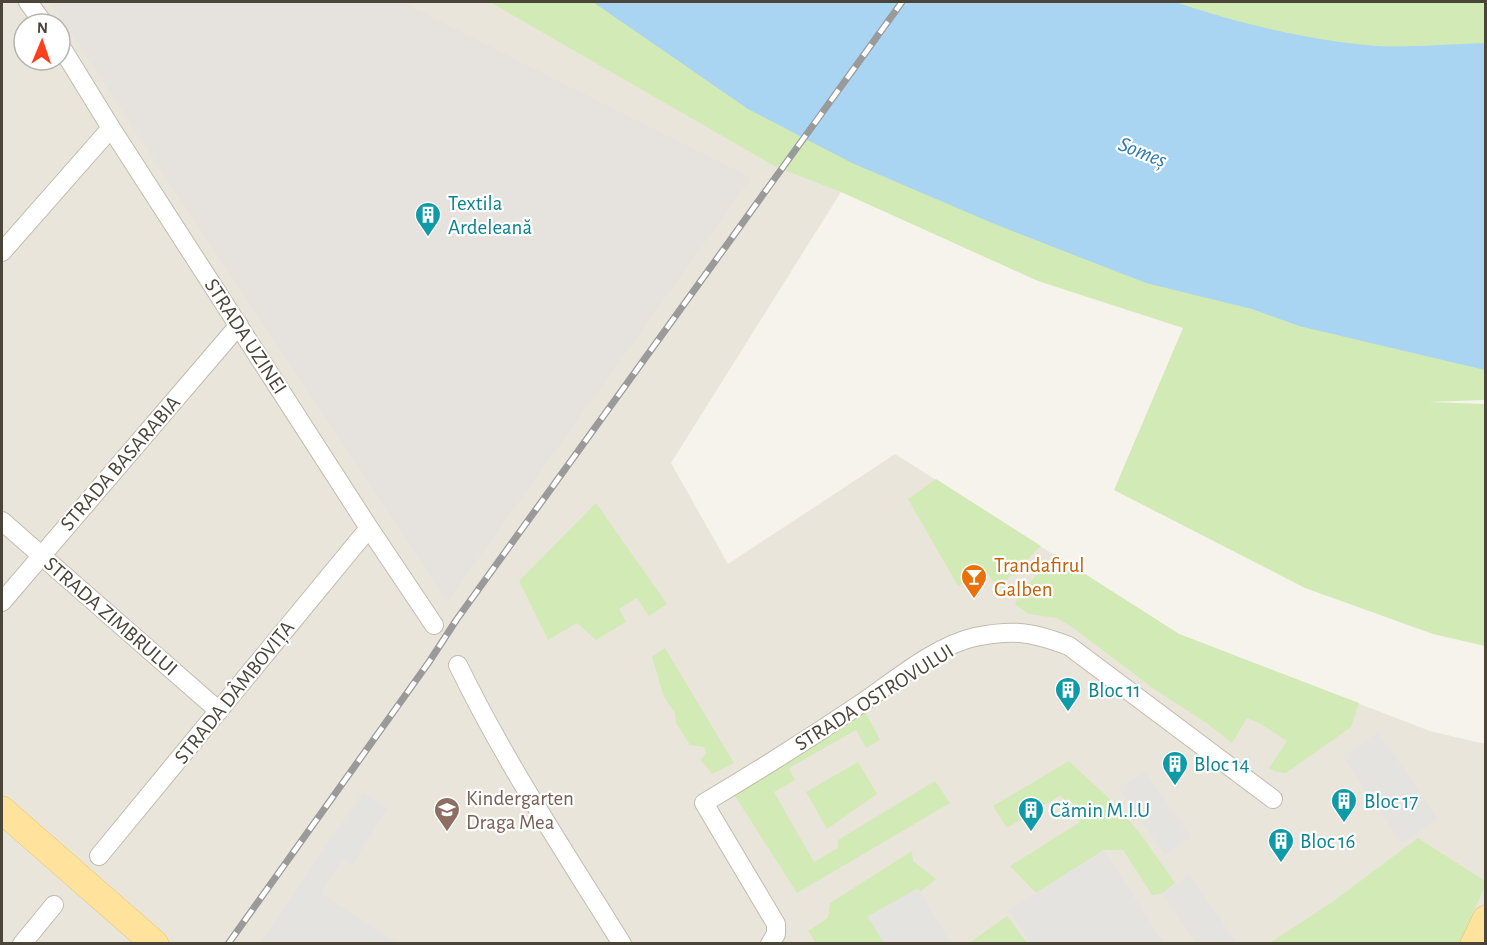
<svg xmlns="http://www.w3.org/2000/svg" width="1487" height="945" font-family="'Alegreya Sans',sans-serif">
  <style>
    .residential { fill: #eae5da; fill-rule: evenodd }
    .industrial { fill: #e6e2dd }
    .green { fill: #d2eab5 }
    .parking { fill: #e5e3e0 }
    .water { fill: #a9d4f2 }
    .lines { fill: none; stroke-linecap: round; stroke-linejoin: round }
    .minor-casing { stroke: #c2bbae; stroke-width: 20 }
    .primary-casing { stroke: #e6c16a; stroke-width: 28 }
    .minor { stroke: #fff; stroke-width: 18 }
    .primary { stroke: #ffe39c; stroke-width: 27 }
    .rail-casing { stroke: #9a9a9a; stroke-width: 7 }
    .rail { stroke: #fff; stroke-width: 4.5; stroke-dasharray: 14; stroke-linecap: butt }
    .labels { text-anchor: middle; stroke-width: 4.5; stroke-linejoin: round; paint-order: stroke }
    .culture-label { font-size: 21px; fill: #0d838f; stroke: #fff; text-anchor: start }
    .street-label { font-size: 21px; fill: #4b4439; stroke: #fff }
    .food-label { font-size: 21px; fill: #c56008; stroke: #fff; text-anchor: start }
    .education-label { font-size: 21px; fill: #785e54; stroke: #fff; text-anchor: start }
    .water-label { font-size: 22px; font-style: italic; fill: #2e7ab2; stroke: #fff }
  </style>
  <rect width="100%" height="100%" fill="#f6f3ec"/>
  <path class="residential" d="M2,2H517L778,168L841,192L671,463L728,564L895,454L1179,634L1430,731L1485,744V943L2,944ZM24,24H60V60H24Z"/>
  <path class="industrial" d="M50,2H402L751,178L447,602Z"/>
  <path class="green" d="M490,2H1485V400L1427,402L1485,404V646L1433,634L1305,588L1114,490L1183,328L1038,281L841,192L778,168Z
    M936,479L1041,546L997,589L988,573L958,586L908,499Z
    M596,503L667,604L649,616L637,598L619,609L626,622L596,640L577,623L548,640L519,581Z
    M1054,554L1179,634L1359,703L1351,727L1286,773L1277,772L1269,768L1287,741L1259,723L1247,718L1232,743L1208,724L1154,689L1072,627L1057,618L1029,614L1015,604L1018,597Z
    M665,648L734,763L712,774L701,760L706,753L704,747L690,745L676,723L675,713L664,697L652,657Z
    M861,704L880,740L866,748L856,730L789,768L795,780L774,792L814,862L838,848V840L935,781L950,803L797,893L730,788Z
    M1069,761L1116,805L1142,836L1175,883L1163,893L1152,895L1123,850H1104L1036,893L1010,866L1080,822L1072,810L1075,807L1070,800L1066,802L1061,795L1007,828L993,806Z
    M858,762L877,794L827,829L806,792Z
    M1418,838L1485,881V886L1460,943L1268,944L1331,903Z
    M912,851L913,861L936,879L920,892L918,889L868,916L884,943H816L808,931L828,918L830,903Z
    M1007,916L1027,943H969Z"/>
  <path class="parking" d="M1378,732L1438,818L1402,843L1342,756Z
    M1146,772L1191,838L1165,855L1118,787Z
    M363,792L388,808L352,865L342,860L321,894L399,943H260Z
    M1104,850L1164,943H1031L1009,910Z
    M1189,875H1190L1237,943H1196L1163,893Z
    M918,888L951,943H884L868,917Z"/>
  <path class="water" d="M593,2H1175C1237,23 1310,41 1376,46C1412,48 1449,44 1485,43V370L1299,326L1252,309L1146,283L997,225L852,163L748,109Z"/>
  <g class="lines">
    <defs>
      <path id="minor" d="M28,2L44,24
        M60,45L111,128L369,528L434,625
        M2,252L111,128
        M2,521L219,711
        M2,602L239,325
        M458,665C505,762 565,852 622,944
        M99,856L369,528
        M22,944L54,905
        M770,944L776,934V924L704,803C758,771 810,738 862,703C894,681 937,645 975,637C1014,629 1032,632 1069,646L1273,799"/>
      <path id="primary" d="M2,810L155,944
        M1474,944L1486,919"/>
    </defs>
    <use href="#minor" class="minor-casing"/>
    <use href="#primary" class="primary-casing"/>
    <use href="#minor" class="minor"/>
    <use href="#primary" class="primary"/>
    <defs>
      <path id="rail" d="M228,944L429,662L457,619L902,2"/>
    </defs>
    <use href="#rail" class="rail-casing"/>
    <use href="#rail" class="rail"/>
  </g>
  <defs>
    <symbol id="building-pin" viewBox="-11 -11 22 30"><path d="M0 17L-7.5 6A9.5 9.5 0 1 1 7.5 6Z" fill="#0f9aa8" stroke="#fff"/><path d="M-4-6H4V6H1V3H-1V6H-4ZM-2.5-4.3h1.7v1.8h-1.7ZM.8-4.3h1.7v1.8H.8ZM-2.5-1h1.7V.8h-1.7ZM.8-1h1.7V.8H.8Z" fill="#fff"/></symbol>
    <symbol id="bar-pin" viewBox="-11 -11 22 30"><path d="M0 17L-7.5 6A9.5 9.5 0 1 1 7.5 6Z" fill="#e8710a" stroke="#fff"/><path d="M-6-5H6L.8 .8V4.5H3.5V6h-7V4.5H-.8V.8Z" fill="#fff"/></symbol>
    <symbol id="school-pin" viewBox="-11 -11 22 30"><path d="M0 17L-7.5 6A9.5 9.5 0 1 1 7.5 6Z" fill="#8d6e63" stroke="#fff"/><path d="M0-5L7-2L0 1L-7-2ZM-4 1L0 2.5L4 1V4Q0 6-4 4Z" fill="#fff"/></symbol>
  </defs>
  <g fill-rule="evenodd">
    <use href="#building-pin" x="413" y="200" width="30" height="40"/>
    <use href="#bar-pin" x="959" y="562" width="30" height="40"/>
    <use href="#building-pin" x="1053" y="675" width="30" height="40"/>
    <use href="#building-pin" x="1160" y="749" width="30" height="40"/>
    <use href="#building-pin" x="1329" y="786" width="30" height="40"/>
    <use href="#school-pin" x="432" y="795" width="30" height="40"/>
    <use href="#building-pin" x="1016" y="795" width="30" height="40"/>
    <use href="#building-pin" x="1266" y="826" width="30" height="40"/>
  </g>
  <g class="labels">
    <g class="culture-label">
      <text x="448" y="210">Textila<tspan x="448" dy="24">Ardeleană</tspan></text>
      <text x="1088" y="697">Bloc 11</text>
      <text x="1194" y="771">Bloc 14</text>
      <text x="1364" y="808">Bloc 17</text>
      <text x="1050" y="817">Cămin M.I.U</text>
      <text x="1300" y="848">Bloc 16</text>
    </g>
    <g class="street-label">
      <text transform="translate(246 336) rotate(57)" y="7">STRADA UZINEI</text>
      <text transform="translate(120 463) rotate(-49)" y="7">STRADA BASARABIA</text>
      <text transform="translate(111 616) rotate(41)" y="7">STRADA ZIMBRULUI</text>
      <text transform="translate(234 692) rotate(-51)" y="7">STRADA DÂMBOVIȚA</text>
      <text transform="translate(874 697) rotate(-32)" y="7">STRADA OSTROVULUI</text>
    </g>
    <g class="food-label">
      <text x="994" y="572">Trandafirul<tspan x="994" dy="24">Galben</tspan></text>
    </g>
    <g class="education-label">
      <text x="466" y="805">Kindergarten<tspan x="466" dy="24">Draga Mea</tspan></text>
    </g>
    <g class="water-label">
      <text transform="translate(1143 151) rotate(22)" y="8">Someș</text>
    </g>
  </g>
  <rect width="1487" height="945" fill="none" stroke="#4b4439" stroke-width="6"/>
  <g transform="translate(42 42) rotate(2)"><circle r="28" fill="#ffffff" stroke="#b7b4b0" stroke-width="1.5"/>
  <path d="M0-4.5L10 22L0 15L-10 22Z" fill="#fc3f1d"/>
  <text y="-9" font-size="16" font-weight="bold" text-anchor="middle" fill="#4b4439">N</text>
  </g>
</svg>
